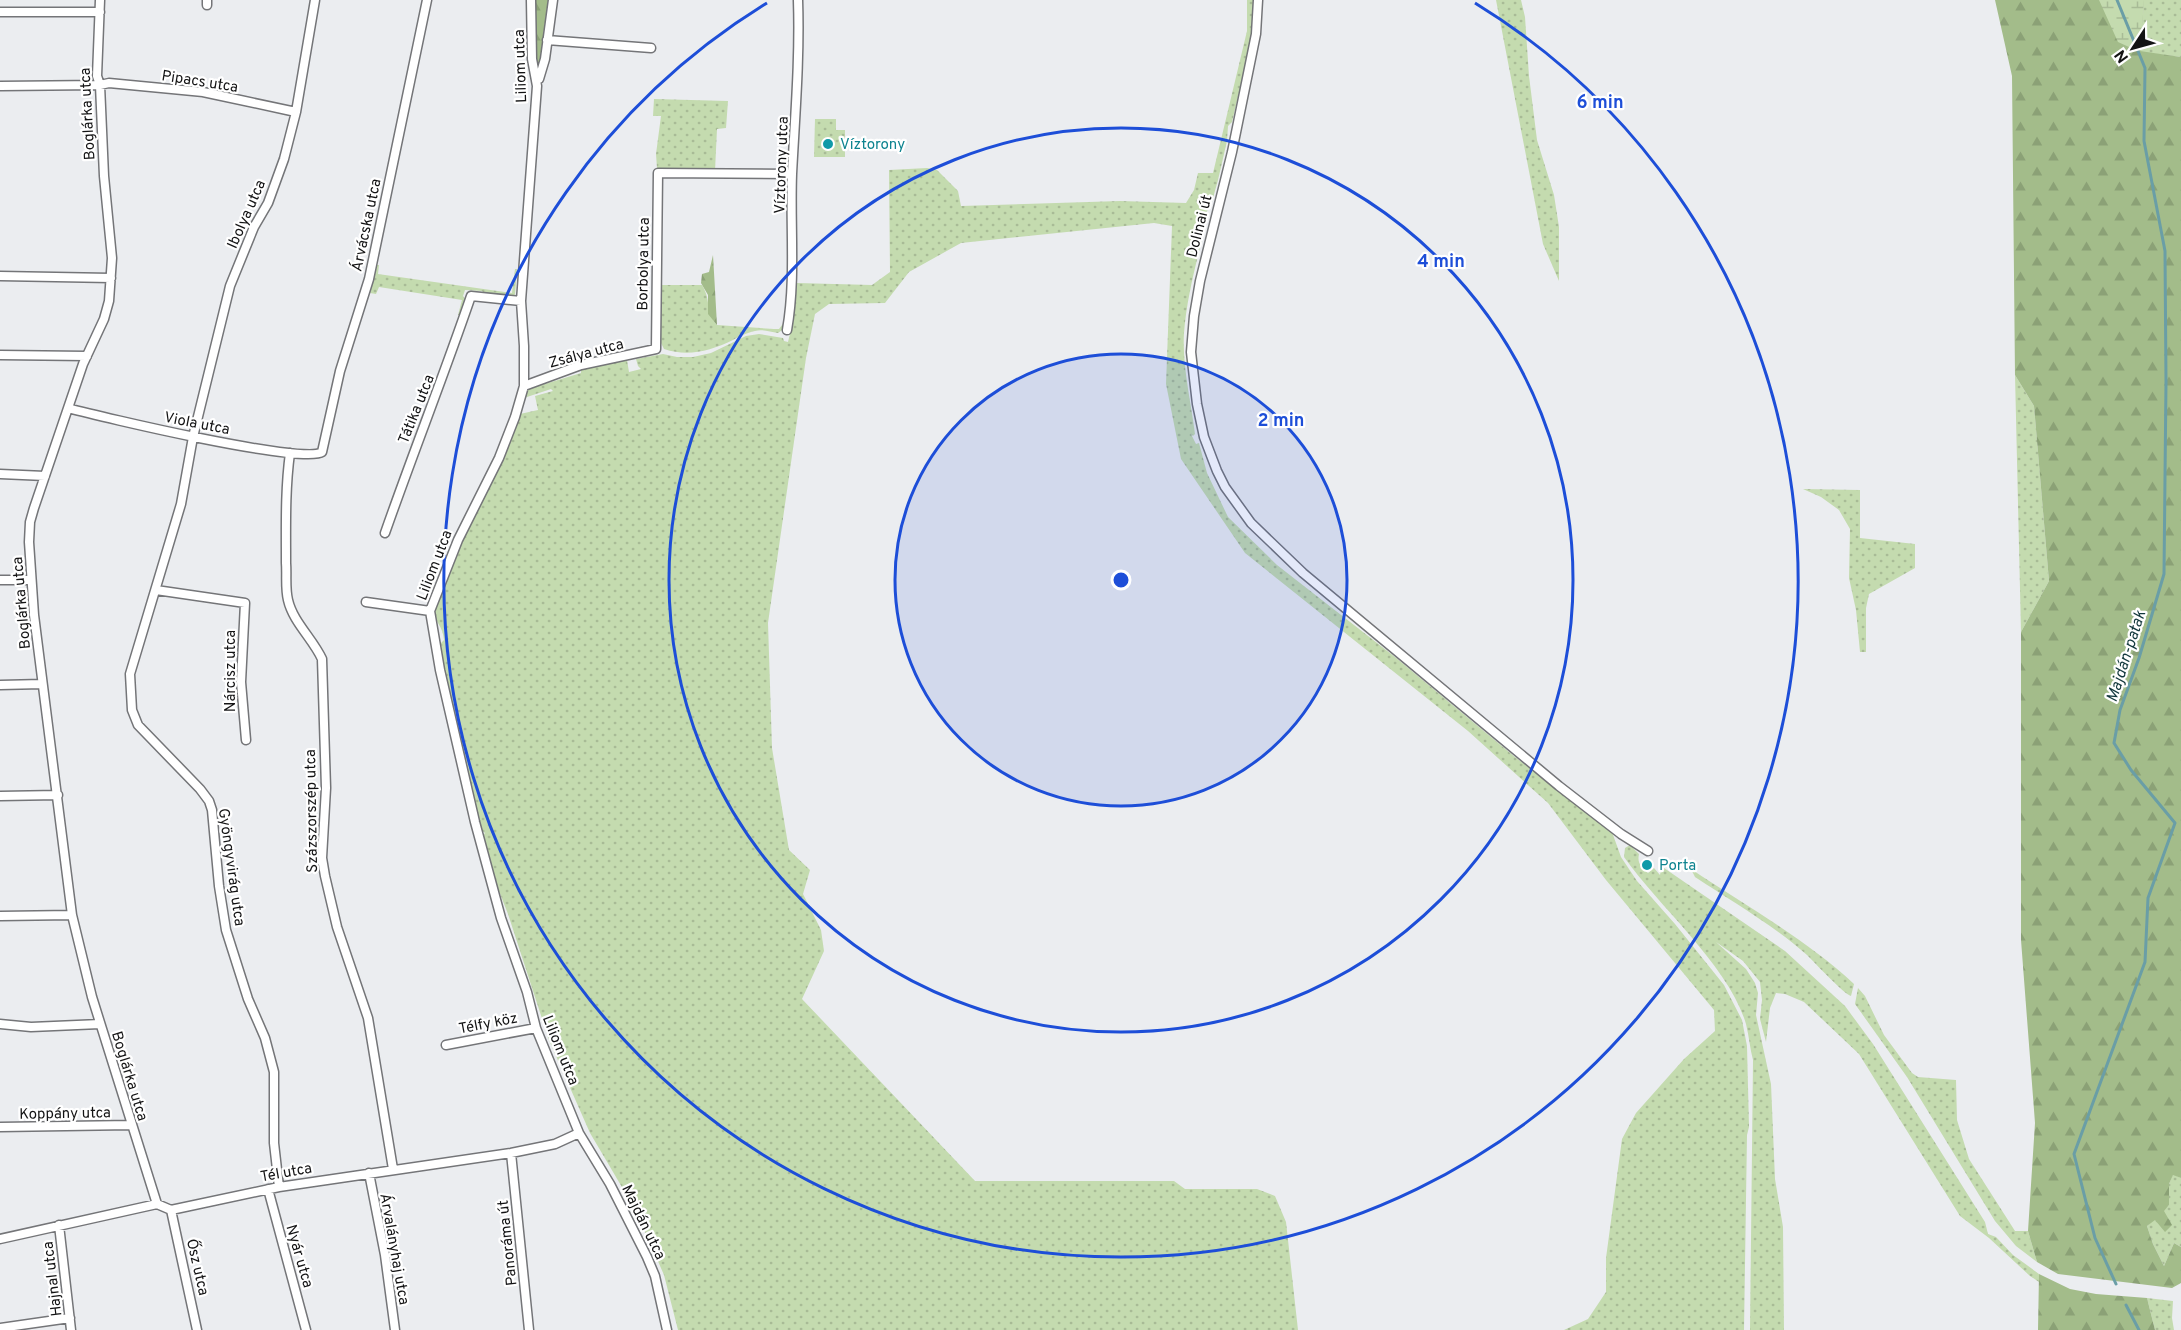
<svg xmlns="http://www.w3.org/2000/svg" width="2181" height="1330" font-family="Overpass,sans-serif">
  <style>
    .grass { fill: url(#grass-dots) }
    .forest { fill: url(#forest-firs) }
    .wetland { fill: url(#wetland-marsh) }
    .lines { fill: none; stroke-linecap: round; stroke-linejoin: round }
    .stream { stroke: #6a9ea6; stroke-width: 3 }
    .minor-casing { stroke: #747578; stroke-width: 11 }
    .minor { stroke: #fff; stroke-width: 8 }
    .ring { fill: none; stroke: #1d4ed8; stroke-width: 3 }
    .culture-dot { fill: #0f9aa8; stroke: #fff; stroke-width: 2 }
    .labels { text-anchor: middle; stroke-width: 4.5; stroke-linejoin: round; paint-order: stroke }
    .street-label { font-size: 15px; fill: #131314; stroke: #fff }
    .culture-label { font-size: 15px; fill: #0d838f; stroke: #fff; text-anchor: start }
    .water-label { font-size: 16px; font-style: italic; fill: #13383d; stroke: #fff }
    .centre { fill: #1d4ed8; stroke: #fff; stroke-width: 3 }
    .ring-label { font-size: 18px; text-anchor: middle; font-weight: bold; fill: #1d4ed8; stroke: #fff; stroke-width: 4.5; stroke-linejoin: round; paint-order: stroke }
  </style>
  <defs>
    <pattern id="grass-dots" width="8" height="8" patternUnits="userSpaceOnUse" patternTransform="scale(1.5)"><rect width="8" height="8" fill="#c4dbaf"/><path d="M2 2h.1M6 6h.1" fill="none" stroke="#a8bb96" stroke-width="1.8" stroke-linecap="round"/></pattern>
    <pattern id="forest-firs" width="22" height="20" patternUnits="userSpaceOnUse" patternTransform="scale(1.5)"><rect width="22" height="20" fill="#a3bc8a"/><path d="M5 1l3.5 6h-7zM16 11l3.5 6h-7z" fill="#8ba176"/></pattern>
    <pattern id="wetland-marsh" width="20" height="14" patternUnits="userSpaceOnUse" patternTransform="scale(1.5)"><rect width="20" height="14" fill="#c4dbaf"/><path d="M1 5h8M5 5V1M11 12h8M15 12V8" fill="none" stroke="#a8bb96"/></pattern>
  </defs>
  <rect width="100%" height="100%" fill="#ebedf0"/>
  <path class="grass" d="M1247,0H1256L1254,29L1232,122L1228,126L1227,141L1218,180L1211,205L1205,214L1207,219C1198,257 1187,294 1184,333C1182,366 1191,401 1195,434L1193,436L1191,434L1196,444L1199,443L1207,473L1228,517L1277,565L1395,657L1515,757L1612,832L1621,857L1637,881L1675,924L1724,985L1742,1020L1747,1046L1749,1127L1747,1135L1744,1330H1564L1588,1319L1606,1292V1258L1622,1139L1636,1113L1684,1059L1715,1031L1714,1010L1606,880L1548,803L1468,731L1245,553L1181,459L1166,384L1172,226L1154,223L961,243L909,272L885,303L829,304L815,314L806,358L768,623L772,748L789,850L810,870L803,894L821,930L824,951L802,999L975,1181H1174L1185,1189H1257L1275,1196L1286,1222L1298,1330H678L664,1275L647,1236L626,1194L590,1133L549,1040L508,914L497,886L482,837L485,833L481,830L444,670L441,643L444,640C443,626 435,623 434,611L460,543L496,473L511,434L515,431L520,414L538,410L535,396L553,391L551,389L524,398L525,390L581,373V368L627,360L629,372L641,369L638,366L636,359L663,354L677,357H693L711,353L746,336L759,334L783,338L784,341L788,342L793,321L797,283L872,285L890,272L889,170L927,168L937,170L958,191L961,206L1120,201L1186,203L1194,190L1198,173H1213L1247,31Z
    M1496,0H1521L1525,17L1529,76L1537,140L1554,195L1559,227V281L1543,244Z
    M2144,0H2181V57L2140,52L2136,43L2142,29Z
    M654,99L728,101L726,128L717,129L715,171H660L657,168L656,154L661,116H653Z
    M815,119H836V130H845V157H814Z
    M377,265H379L378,274L512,293L515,269H517L515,294L513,297L484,293L482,291L465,290L463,296L466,300L460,315H458L462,300L379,287L376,294L370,293Z
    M658,285H702C712,302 704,308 717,325L774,329H779L785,321V328L778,333C770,332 763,329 755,331C746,333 740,336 733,340C710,351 688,357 664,349L658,337Z
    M2015,375L2034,406L2049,581L2021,632Z
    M1803,489L1860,490V538L1915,544V568L1869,594L1866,608V652H1860L1856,610L1849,578L1850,529L1839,510L1821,497Z
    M1630,845L1639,854C1637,863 1641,867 1648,873L1654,868L1660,875L1661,870L1664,868L1785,951L1845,1006L1873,1044L1985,1222L1988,1234L1996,1237L2013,1255L2039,1274V1282L2030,1276L1989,1238L1960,1216L1859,1054L1804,1002L1785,994L1776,993L1770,1008L1766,1042L1760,1019L1762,1000L1760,982L1743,961L1716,942L1746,969L1755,983L1758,993L1756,1015L1771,1084L1775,1179L1783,1227L1784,1330H1750L1753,1060C1750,1049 1749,1036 1746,1024C1729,966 1660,908 1624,857L1625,848Z
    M1691,869C1743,904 1809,941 1854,984L1851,996C1844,994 1815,963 1807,955C1773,925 1733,902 1695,877Z
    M1858,988L1865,996L1884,1035L1912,1073L1918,1077L1956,1080L1957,1120L1969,1159L2015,1231H2028L2037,1262L2016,1246L1995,1221L1907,1077L1855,1004Z
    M2173,1174L2181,1178V1247L2174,1243L2164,1266L2153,1244L2147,1226L2169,1205V1184Z
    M2147,1298L2173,1301L2172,1318L2174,1330H2155Z"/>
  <path class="forest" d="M532,0H548L539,67H537Z
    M1995,0H2144L2142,29L2136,43L2140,51L2181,57V1178L2173,1175L2169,1184V1205L2164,1211L2172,1225L2165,1232L2155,1220L2147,1226L2153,1244L2164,1266L2174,1243L2181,1247V1283L2172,1288L2058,1274L2037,1262L2028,1231L2035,1123L2021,940V632L2049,581L2034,406L2015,375L2012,76Z
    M713,255L717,325L708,314V295L701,283L702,274L709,272Z
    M2039,1274L2070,1289L2096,1294L2147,1298L2155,1330H2038Z"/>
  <path class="wetland" d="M2099,0H2144L2142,29L2135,43L2140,52L2118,42Z"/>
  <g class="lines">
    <path class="stream" d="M2116,1284L2095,1238L2074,1154L2145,962L2148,898L2175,823L2131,770L2114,743L2120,710L2139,658L2164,574L2166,381L2165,251L2144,141L2145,68L2117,0
      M2126,1305L2139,1330"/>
    <defs>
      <path id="minor" d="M100,0L97,76L100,85L104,176L112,258L109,301L104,319L83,364L34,508L30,522L29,542L34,615L72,915L92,997L157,1204
        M531,0L532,59L537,86L521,301L524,346V386L515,417L499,458L458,540L430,611L440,670L475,822L501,918L527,992L536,1028L579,1133L610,1184L647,1257L655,1276L667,1330
        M1258,0L1256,34L1232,152L1200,281L1194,316L1191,352L1197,404L1204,437L1217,471L1225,487L1251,523L1303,573L1559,786L1621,834L1648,851
        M207,5V0
        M0,12H100
        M547,40L651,48
        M539,79L545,59L553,0
        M0,86L100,85L109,83L203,92L296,112
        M0,276L111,278
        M787,330C796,279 790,226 792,174C795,116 800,58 798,0
        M0,355L87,356
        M524,386L581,365L656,349L658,173L792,174
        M68,408C101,417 304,465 322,452L340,371L369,279L427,0
        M290,453C285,490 286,526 286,563C287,574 285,588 288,600C293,622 313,639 322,659L326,788L322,858L325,876L337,927L368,1018L393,1169
        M0,474L45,476
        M385,533C413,453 444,375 471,296L521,301
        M0,580H31
        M156,590L245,603L241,682L246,740
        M366,602L430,611
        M0,685L42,684
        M0,796L58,795
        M0,916L72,915
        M0,1024L31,1027L100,1024
        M446,1045L536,1028
        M0,1127L131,1125
        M511,1153L529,1330
        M369,1173L385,1255L395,1330
        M279,1187L274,1143V1072L265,1038L248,999L226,930L219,886L212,810L209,801L200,789L138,725L132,710L130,674L181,504L193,437L230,286L254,227L268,203L284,159L296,112L315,0
        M268,1189L306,1330
        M171,1210L197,1330
        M59,1225L71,1330
        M0,1239L157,1204L171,1210L279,1187L511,1153L555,1144L579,1133
        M0,1328L70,1318"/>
    </defs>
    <use href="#minor" class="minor-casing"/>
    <use href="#minor" class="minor"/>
  </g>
  <circle cx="1121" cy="580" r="226" fill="#1d4ed8" fill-opacity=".12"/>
  <g class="ring">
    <circle cx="1121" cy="580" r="226"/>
    <circle cx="1121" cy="580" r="452"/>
    <path d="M1475 3A677 677 0 1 1 767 3"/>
  </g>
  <g class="culture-dot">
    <circle cx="828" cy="144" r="6"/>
    <circle cx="1647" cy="865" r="6"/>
  </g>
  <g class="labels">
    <g class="street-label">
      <text transform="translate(520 66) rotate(-92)" y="5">Liliom utca</text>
      <text transform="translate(200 81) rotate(9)" y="5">Pipacs utca</text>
      <text transform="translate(87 114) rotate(-93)" y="5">Boglárka utca</text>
      <text transform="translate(781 165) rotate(-88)" y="5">Víztorony utca</text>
      <text transform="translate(246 214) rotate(-66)" y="5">Ibolya utca</text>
      <text transform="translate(366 225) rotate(-78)" y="5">Árvácska utca</text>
      <text transform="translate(1199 226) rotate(-76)" y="5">Dolinai út</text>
      <text transform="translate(643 264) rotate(-89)" y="5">Borbolya utca</text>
      <text transform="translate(586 353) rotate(-15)" y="5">Zsálya utca</text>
      <text transform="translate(416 409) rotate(-68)" y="5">Tátika utca</text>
      <text transform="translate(197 423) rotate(11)" y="5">Viola utca</text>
      <text transform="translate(434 565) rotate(-69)" y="5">Liliom utca</text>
      <text transform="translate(21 603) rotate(-95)" y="5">Boglárka utca</text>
      <text transform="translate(230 671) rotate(-90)" y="5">Nárcisz utca</text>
      <text transform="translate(311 811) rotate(-91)" y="5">Százszorszép utca</text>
      <text transform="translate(232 867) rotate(82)" y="5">Gyöngyvirág utca</text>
      <text transform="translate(488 1023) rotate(-11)" y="5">Télfy köz</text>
      <text transform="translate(561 1050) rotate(68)" y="5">Liliom utca</text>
      <text transform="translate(130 1076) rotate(73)" y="5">Boglárka utca</text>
      <text transform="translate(65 1113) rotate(-1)" y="5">Koppány utca</text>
      <text transform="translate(286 1172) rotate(-10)" y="5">Tél utca</text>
      <text transform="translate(644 1222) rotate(64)" y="5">Majdán utca</text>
      <text transform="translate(507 1243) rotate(-96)" y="5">Panoráma út</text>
      <text transform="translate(395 1249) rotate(80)" y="5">Árvalányhaj utca</text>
      <text transform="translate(300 1256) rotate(74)" y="5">Nyár utca</text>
      <text transform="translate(198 1267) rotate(77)" y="5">Ősz utca</text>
      <text transform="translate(52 1279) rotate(-97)" y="5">Hajnal utca</text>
    </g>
    <g class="culture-label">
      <text x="840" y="149">Víztorony</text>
      <text x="1659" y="870">Porta</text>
    </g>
    <g class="water-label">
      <text transform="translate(2125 656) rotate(-72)" y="6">Majdán-patak</text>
    </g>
  </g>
  <circle cx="1121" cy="580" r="9" class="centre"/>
  <g class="ring-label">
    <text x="1600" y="108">6 min</text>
    <text x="1441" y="267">4 min</text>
    <text x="1281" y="426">2 min</text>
  </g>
  <g transform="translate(2133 48) rotate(234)" stroke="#ffffff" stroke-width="4.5" paint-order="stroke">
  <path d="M0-4.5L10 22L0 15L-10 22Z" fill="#131314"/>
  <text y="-9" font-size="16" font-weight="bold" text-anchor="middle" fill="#131314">N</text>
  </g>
</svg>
